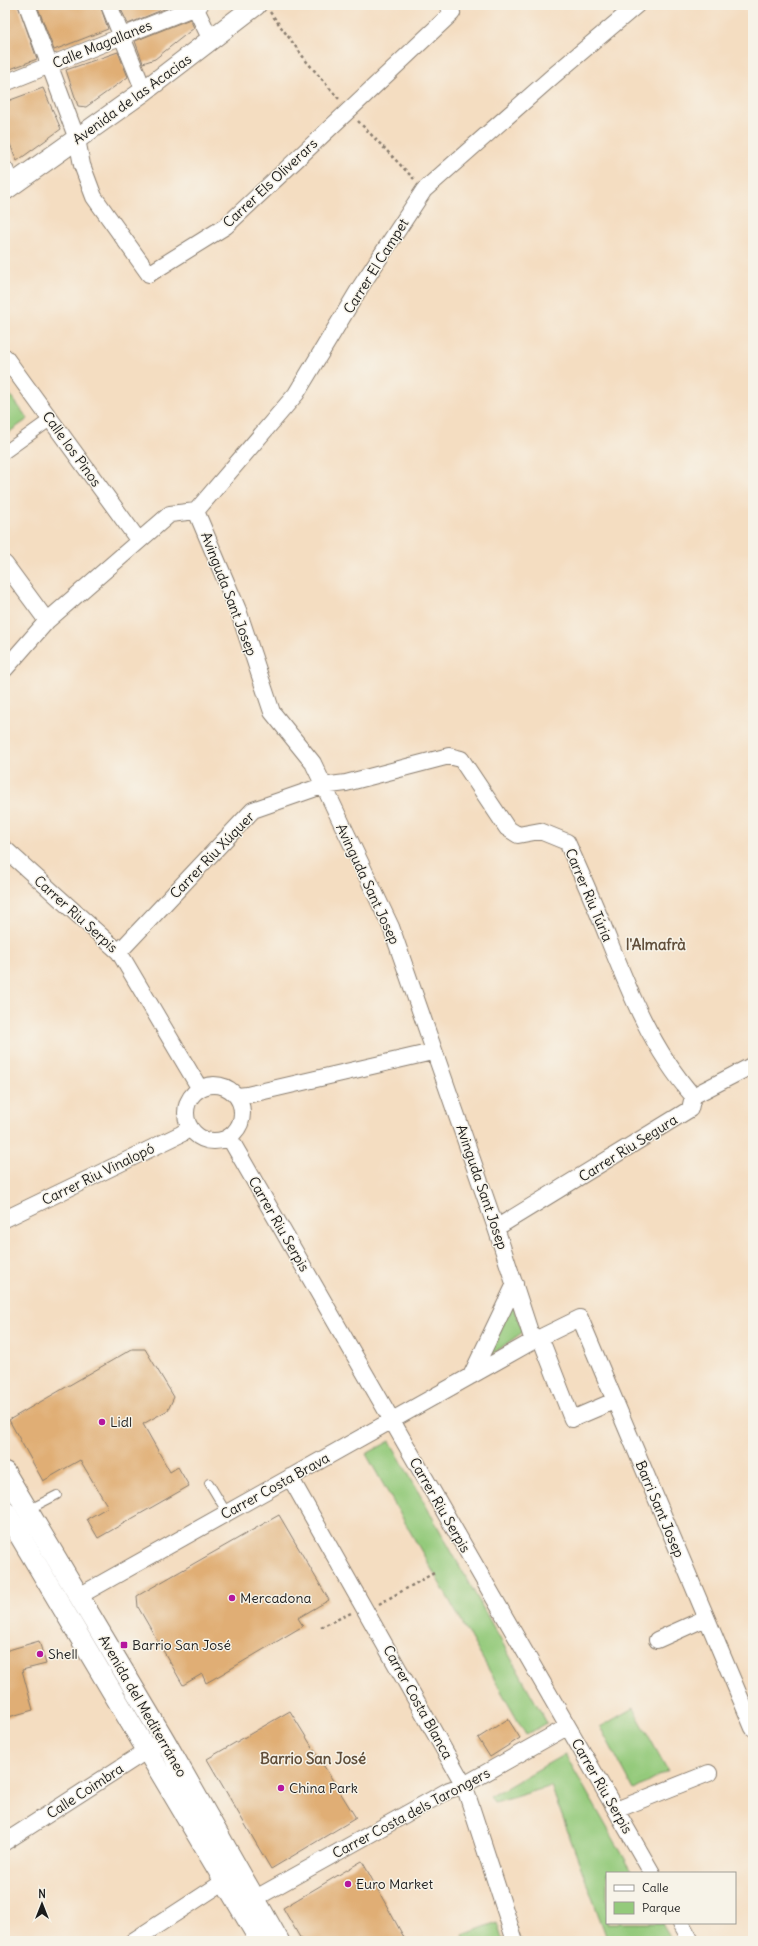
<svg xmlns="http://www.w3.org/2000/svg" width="758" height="1946" font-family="Delius,sans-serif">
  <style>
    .green { fill: #94ca7b; stroke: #58734c }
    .building { fill: #e0ae75 }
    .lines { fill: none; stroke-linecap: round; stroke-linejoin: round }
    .service-casing { stroke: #887c6e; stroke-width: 10 }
    .pedestrian-casing { stroke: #887c6e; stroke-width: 14 }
    .minor-casing { stroke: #887c6e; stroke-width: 18 }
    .tertiary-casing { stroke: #887c6e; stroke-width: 22 }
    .path { stroke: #887c6e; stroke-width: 2.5; stroke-dasharray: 3 3; stroke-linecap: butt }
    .service { stroke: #fff; stroke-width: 8 }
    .pedestrian { stroke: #fff; stroke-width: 12 }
    .minor { stroke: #fff; stroke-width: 16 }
    .tertiary { stroke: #fff; stroke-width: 20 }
    .poi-dot { fill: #b5179e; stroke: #f7f3e8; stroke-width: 1.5 }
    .labels { text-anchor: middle; stroke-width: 3; stroke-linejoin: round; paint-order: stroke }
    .street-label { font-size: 14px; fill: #1c1c1c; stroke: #f7f3e8 }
    .poi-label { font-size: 14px; fill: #1c1c1c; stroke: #f7f3e8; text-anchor: start }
    .neighbourhood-label { font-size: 15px; font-weight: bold; fill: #614f3b; stroke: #f7f3e8 }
  </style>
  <rect width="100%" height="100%" fill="#f7f3e8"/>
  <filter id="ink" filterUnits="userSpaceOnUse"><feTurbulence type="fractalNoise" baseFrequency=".025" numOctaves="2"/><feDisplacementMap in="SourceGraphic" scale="8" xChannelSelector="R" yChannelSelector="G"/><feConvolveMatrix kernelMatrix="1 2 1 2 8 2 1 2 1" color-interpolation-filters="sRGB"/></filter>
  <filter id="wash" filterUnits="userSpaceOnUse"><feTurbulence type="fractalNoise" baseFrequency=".012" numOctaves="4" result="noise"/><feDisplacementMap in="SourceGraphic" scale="16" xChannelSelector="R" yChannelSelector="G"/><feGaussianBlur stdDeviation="0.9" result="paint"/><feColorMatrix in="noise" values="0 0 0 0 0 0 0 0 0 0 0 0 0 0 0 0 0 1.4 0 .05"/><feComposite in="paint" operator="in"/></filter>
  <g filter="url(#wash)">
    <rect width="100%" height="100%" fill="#f4ddc1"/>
    <path class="green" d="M8,392L28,419L5,435V394Z
      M511,1302L523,1332L489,1356Z
      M390,1441L547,1723L526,1735L366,1454Z
      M633,1708L668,1771L634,1790L600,1727Z
      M565,1754L633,1873H607V1923H662L673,1941H608L551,1786L495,1803L490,1797Z
      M497,1922L503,1941H465L463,1935Z"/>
    <g id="blocks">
      <path class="building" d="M5,5H18L37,59L5,71Z
        M37,5H100L108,29L54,50Z
        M119,5H174L128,24Z
        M190,19L194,28L155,59L143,63L135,41Z
        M118,52L128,77L86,107L78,106L66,70Z
        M43,88L61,129L17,161L5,132V102Z
        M132,1349H145L174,1397L168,1410L143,1424L170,1472L178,1467L189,1486L98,1538L87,1519L108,1507L80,1460L43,1481L9,1420Z
        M279,1515L329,1600L298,1618L303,1626L222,1674L206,1683L202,1674L183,1685L138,1607L137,1596Z
        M39,1641L46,1664L22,1670L33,1710L5,1718V1651Z
        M290,1711L356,1818L271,1869L207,1759Z
        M508,1719L520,1738L490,1757L478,1738Z
        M362,1861L406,1941H302L283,1908Z"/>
    </g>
  </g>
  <g filter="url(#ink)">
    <use href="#blocks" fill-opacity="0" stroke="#887c6e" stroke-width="1"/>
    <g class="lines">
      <defs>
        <path id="service" d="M209,1483L227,1513
          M28,1510L57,1495"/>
        <path id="pedestrian" d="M5,452L51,419"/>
        <path id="minor" d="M27,5L77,139L82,165L94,197L149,274L226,226L452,13L448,5
          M109,5L144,91
          M194,5L211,40
          M5,83L200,5
          M5,169L12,186
          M5,357L139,541
          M196,511L238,610L272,712L313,763L391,927L496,1228L533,1341
          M5,564L47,621
          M5,669L47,621L170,514L196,511L296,394L361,286L424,190L553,76L637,5
          M5,849L119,952L200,1089
          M119,952L253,810L322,786L346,783L449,756L461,759L507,828L518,835L540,831L567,842C579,869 591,896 602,923C626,983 649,1046 693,1096
          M186 1113a28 28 0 1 1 56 0a28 28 0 1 1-56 0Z
          M237,1096L247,1095L428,1053L433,1049
          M693,1096L753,1065
          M229,1137L652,1873
          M5,1219L181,1134L190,1128
          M496,1228L690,1109L693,1096
          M540,1337L572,1419L614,1401
          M471,1376L515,1284
          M290,1477L464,1785L515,1941
          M79,1596L533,1341L580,1318L753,1728
          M657,1640L706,1618
          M616,1810L709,1773
          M5,1842L157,1744
          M254,1899L449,1790L464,1785L567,1727
          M681,1923L691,1941
          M133,1941L225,1881"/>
        <path id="tertiary" d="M5,190L144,91L256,5
          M5,1472L164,1739L279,1941
          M5,1511L260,1941"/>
      </defs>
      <use href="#service" class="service-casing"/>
      <use href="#pedestrian" class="pedestrian-casing"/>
      <use href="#minor" class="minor-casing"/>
      <use href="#tertiary" class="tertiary-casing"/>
      <path class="path" d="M270,12L307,62L339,99
        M358,121L414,179
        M379,1604L434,1573
        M321,1627L351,1613"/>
      <use href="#service" class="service"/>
      <use href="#pedestrian" class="pedestrian"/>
      <use href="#minor" class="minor"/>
      <use href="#tertiary" class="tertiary"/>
    </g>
  </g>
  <g class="poi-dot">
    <circle cx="102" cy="1422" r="4"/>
    <circle cx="232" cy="1598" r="4"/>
    <rect x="120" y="1641" width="8" height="8" rx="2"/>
    <circle cx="40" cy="1654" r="4"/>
    <circle cx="281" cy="1788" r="4"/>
    <circle cx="348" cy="1884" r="4"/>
  </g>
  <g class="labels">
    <g class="street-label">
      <text transform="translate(102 44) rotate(-22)" y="5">Calle Magallanes</text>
      <text transform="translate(132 99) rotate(-36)" y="5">Avenida de las Acacias</text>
      <text transform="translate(270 183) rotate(-43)" y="5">Carrer Els Oliverars</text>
      <text transform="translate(376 266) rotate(-58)" y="5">Carrer El Campet</text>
      <text transform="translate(72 449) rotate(54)" y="5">Calle los Pinos</text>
      <text transform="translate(229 594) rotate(69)" y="5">Avinguda Sant Josep</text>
      <text transform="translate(212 855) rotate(-46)" y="5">Carrer Riu Xúquer</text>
      <text transform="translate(368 884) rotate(65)" y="5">Avinguda Sant Josep</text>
      <text transform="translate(589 895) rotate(67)" y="5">Carrer Riu Túria</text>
      <text transform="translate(76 914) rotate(42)" y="5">Carrer Riu Serpis</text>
      <text transform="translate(628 1148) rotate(-32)" y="5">Carrer Riu Segura</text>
      <text transform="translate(98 1174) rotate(-26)" y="5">Carrer Riu Vinalopó</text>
      <text transform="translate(482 1187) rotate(71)" y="5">Avinguda Sant Josep</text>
      <text transform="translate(279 1224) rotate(60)" y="5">Carrer Riu Serpis</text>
      <text transform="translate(275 1486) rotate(-29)" y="5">Carrer Costa Brava</text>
      <text transform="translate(440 1505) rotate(60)" y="5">Carrer Riu Serpis</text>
      <text transform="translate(660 1509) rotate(67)" y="5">Barri Sant Josep</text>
      <text transform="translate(418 1702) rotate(61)" y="5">Carrer Costa Blanca</text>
      <text transform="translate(143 1706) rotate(60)" y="5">Avenida del Mediterráneo</text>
      <text transform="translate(602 1786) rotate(60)" y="5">Carrer Riu Serpis</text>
      <text transform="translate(85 1791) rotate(-33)" y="5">Calle Coimbra</text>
      <text transform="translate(411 1813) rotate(-28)" y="5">Carrer Costa dels Tarongers</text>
    </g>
    <g class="poi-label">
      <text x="110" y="1427">Lidl</text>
      <text x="240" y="1603">Mercadona</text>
      <text x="132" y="1650">Barrio San José</text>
      <text x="48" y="1659">Shell</text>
      <text x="289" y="1793">China Park</text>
      <text x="356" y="1889">Euro Market</text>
    </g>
    <g class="neighbourhood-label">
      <text x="656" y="950">l'Almafrà</text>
      <text x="313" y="1764">Barrio San José</text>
    </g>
  </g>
  <rect width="758" height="1946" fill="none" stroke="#f7f3e8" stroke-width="20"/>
  <rect x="606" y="1872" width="130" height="52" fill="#f7f3e8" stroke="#9f9d96"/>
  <rect x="614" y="1885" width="20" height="6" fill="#ffffff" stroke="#9f9d96"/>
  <text x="642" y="1892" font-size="12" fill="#1c1c1c">Calle</text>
  <rect x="614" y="1902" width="20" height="12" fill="#94ca7b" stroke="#9f9d96"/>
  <text x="642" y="1912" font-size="12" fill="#1c1c1c">Parque</text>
  <g transform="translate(42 1904)" stroke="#f7f3e8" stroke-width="3" paint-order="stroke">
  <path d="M0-3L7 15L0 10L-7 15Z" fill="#1c1c1c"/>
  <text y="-6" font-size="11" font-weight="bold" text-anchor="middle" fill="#1c1c1c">N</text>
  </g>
</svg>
